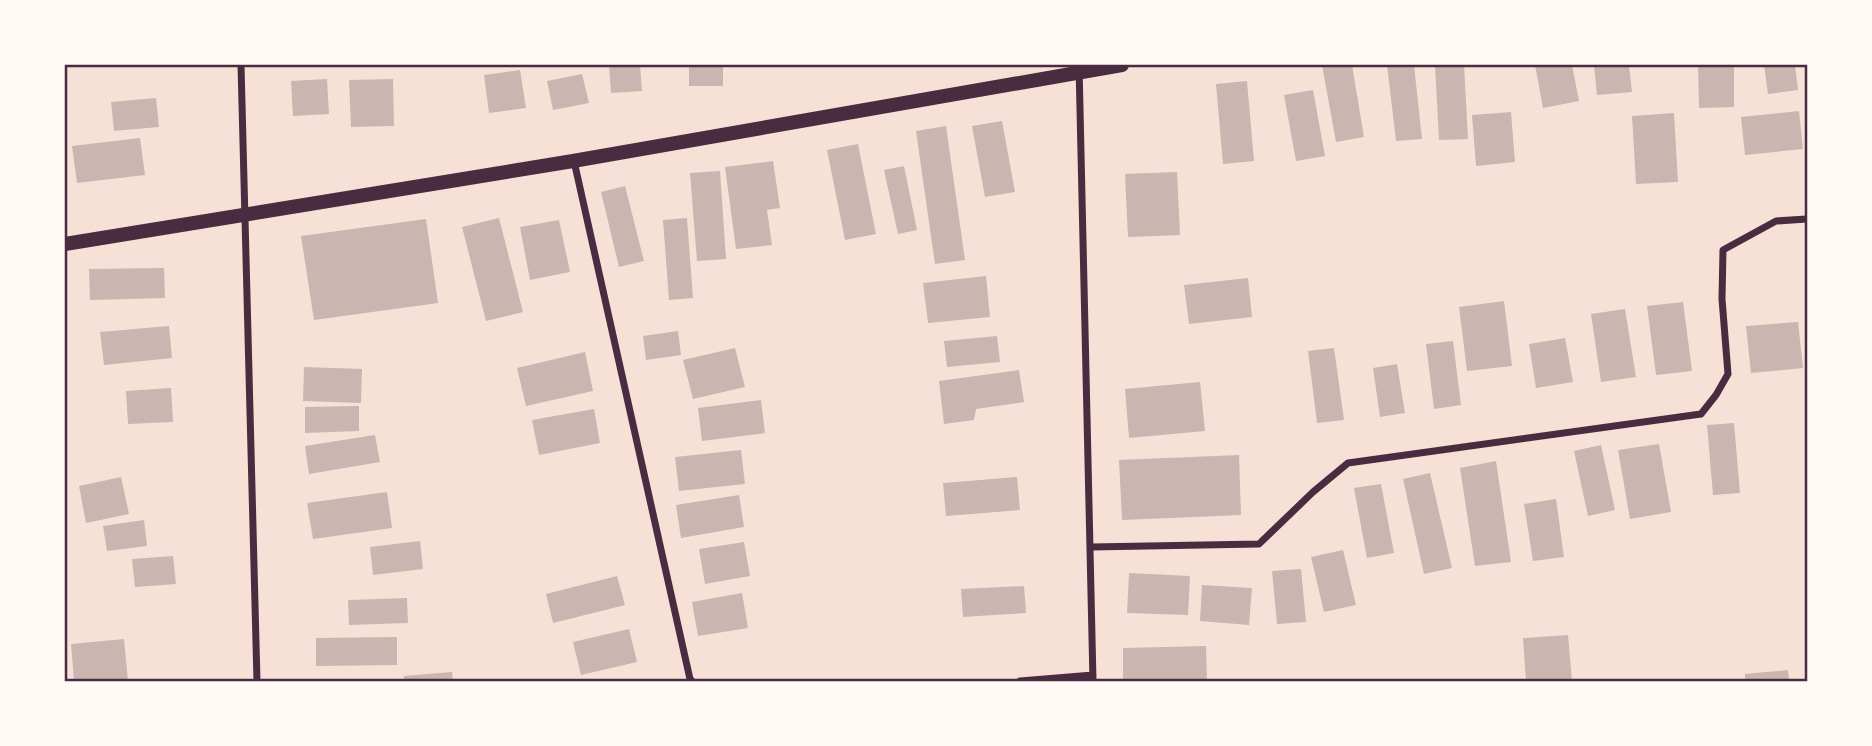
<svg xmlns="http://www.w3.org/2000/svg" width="1872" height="746" font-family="Raleway,sans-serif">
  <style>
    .building { fill: #ccb4b1 }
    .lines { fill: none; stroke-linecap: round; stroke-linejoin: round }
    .minor { stroke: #4a2c40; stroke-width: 7 }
    .secondary { stroke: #4a2c40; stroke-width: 14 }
    .neatline { fill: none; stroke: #4a2c40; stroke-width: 2.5 }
  </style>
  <rect width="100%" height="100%" fill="#f7e1d7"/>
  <path class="building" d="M609,65H640L642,91L611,93Z
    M689,65H723V86H689Z
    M1322,65H1352L1364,137L1336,142Z
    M1387,65H1414L1422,139L1396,141Z
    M1435,65H1464L1468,139L1439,140Z
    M1535,65H1572L1579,101L1543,108Z
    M1594,65H1629L1632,92L1597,95Z
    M1698,65H1734V107L1699,108Z
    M1764,65H1795L1798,90L1768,94Z
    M520,70L526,108L489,113L484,75Z
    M582,74L589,103L553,110L547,81Z
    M327,79L329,114L293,116L291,81Z
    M393,79L394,126L351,127L349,80Z
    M1247,81L1254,161L1223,164L1216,84Z
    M1313,90L1325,156L1296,161L1284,95Z
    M156,98L159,127L114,131L111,102Z
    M1799,111L1803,149L1745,155L1741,117Z
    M1511,112L1515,162L1476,166L1472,115Z
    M1674,113L1678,182L1636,184L1632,116Z
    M1002,121L1015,192L985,197L972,126Z
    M946,126L965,260L935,264L916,131Z
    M140,138L145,175L77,183L72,146Z
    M858,144L876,234L845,240L827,150Z
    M773,161L780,208L767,210L772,245L736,249L725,167Z
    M904,166L917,230L898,234L884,170Z
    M720,171L726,259L697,261L690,173Z
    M1177,172L1180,235L1128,237L1125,174Z
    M625,186L644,261L619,267L601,192Z
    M499,218L523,312L486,321L462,227Z
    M687,218L693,298L669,300L663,220Z
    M426,219L438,303L314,320L301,236Z
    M559,220L570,272L530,280L520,227Z
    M164,268L165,298L90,300L89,269Z
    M986,276L990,317L928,323L923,283Z
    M1248,278L1252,317L1189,324L1184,285Z
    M1504,301L1512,366L1467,371L1459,307Z
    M1683,302L1692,371L1656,375L1647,306Z
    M1625,309L1636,377L1601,382L1591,314Z
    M1798,322L1803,368L1751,373L1746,326Z
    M169,326L172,358L104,365L100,332Z
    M678,331L681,355L646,360L643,336Z
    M997,336L1000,362L947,367L944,341Z
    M1565,338L1573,382L1536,388L1529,344Z
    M1453,341L1461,405L1434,409L1426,344Z
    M735,348L745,387L693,399L683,360Z
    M1334,348L1344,420L1317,423L1308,351Z
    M585,352L593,391L526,406L517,368Z
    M1397,364L1405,413L1380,417L1373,368Z
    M304,367L362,369L361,403L303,401Z
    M1019,370L1024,402L976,409L974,420L944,424L939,381Z
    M1200,382L1205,431L1129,438L1125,389Z
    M171,388L173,422L128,424L126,391Z
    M761,400L765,433L702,441L698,408Z
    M359,406V431L305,433V407Z
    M594,409L600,443L539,455L532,420Z
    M1734,423L1740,493L1713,495L1707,425Z
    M375,435L380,462L309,474L305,446Z
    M1659,444L1671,512L1630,519L1618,450Z
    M1601,445L1615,510L1588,516L1574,451Z
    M741,450L745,484L679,491L675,457Z
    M1239,455L1241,515L1122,520L1119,460Z
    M1496,461L1511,562L1475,566L1460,468Z
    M1430,473L1452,568L1424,574L1403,479Z
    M121,477L129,514L86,523L79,486Z
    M1017,477L1020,510L946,516L943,483Z
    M1381,484L1394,553L1367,558L1354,488Z
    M387,492L392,528L313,539L307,503Z
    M739,495L744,527L681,538L676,505Z
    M1556,499L1564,557L1533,561L1524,504Z
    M144,520L147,546L107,551L103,526Z
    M420,541L423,569L373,575L370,547Z
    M744,542L750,576L705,584L699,549Z
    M1343,550L1356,605L1324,612L1311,557Z
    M173,556L176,584L135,587L132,559Z
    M1301,569L1306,622L1277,624L1272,571Z
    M1129,573L1190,576L1188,615L1127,613Z
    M617,576L625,605L553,623L546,594Z
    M1202,585L1252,588L1249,625L1200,621Z
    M1024,586L1026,613L963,617L961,589Z
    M742,593L748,628L698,636L692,602Z
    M407,598L408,623L349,625L348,600Z
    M629,629L637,662L581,675L573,642Z
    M1568,635L1572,681H1526L1523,638Z
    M397,637V665L316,666V638Z
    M124,639L128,681H74L71,644Z
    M1206,646L1207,681H1123V648Z
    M1788,670L1789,681H1745V674Z
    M452,672L453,681H404V676Z"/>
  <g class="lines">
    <path class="minor" d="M241,65L257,681
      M1079,65L1093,681
      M574,161L690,679L692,681
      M1091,547L1259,544L1313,492L1348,463L1701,414L1716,395L1728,374L1722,299L1723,250L1776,221L1807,219
      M1020,681L1093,675"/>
    <path class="secondary" d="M65,244L573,161L1122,65"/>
  </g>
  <rect width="1872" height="746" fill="none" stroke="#fffaf5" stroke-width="133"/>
  <rect x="66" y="66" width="1740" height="614" class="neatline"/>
</svg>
